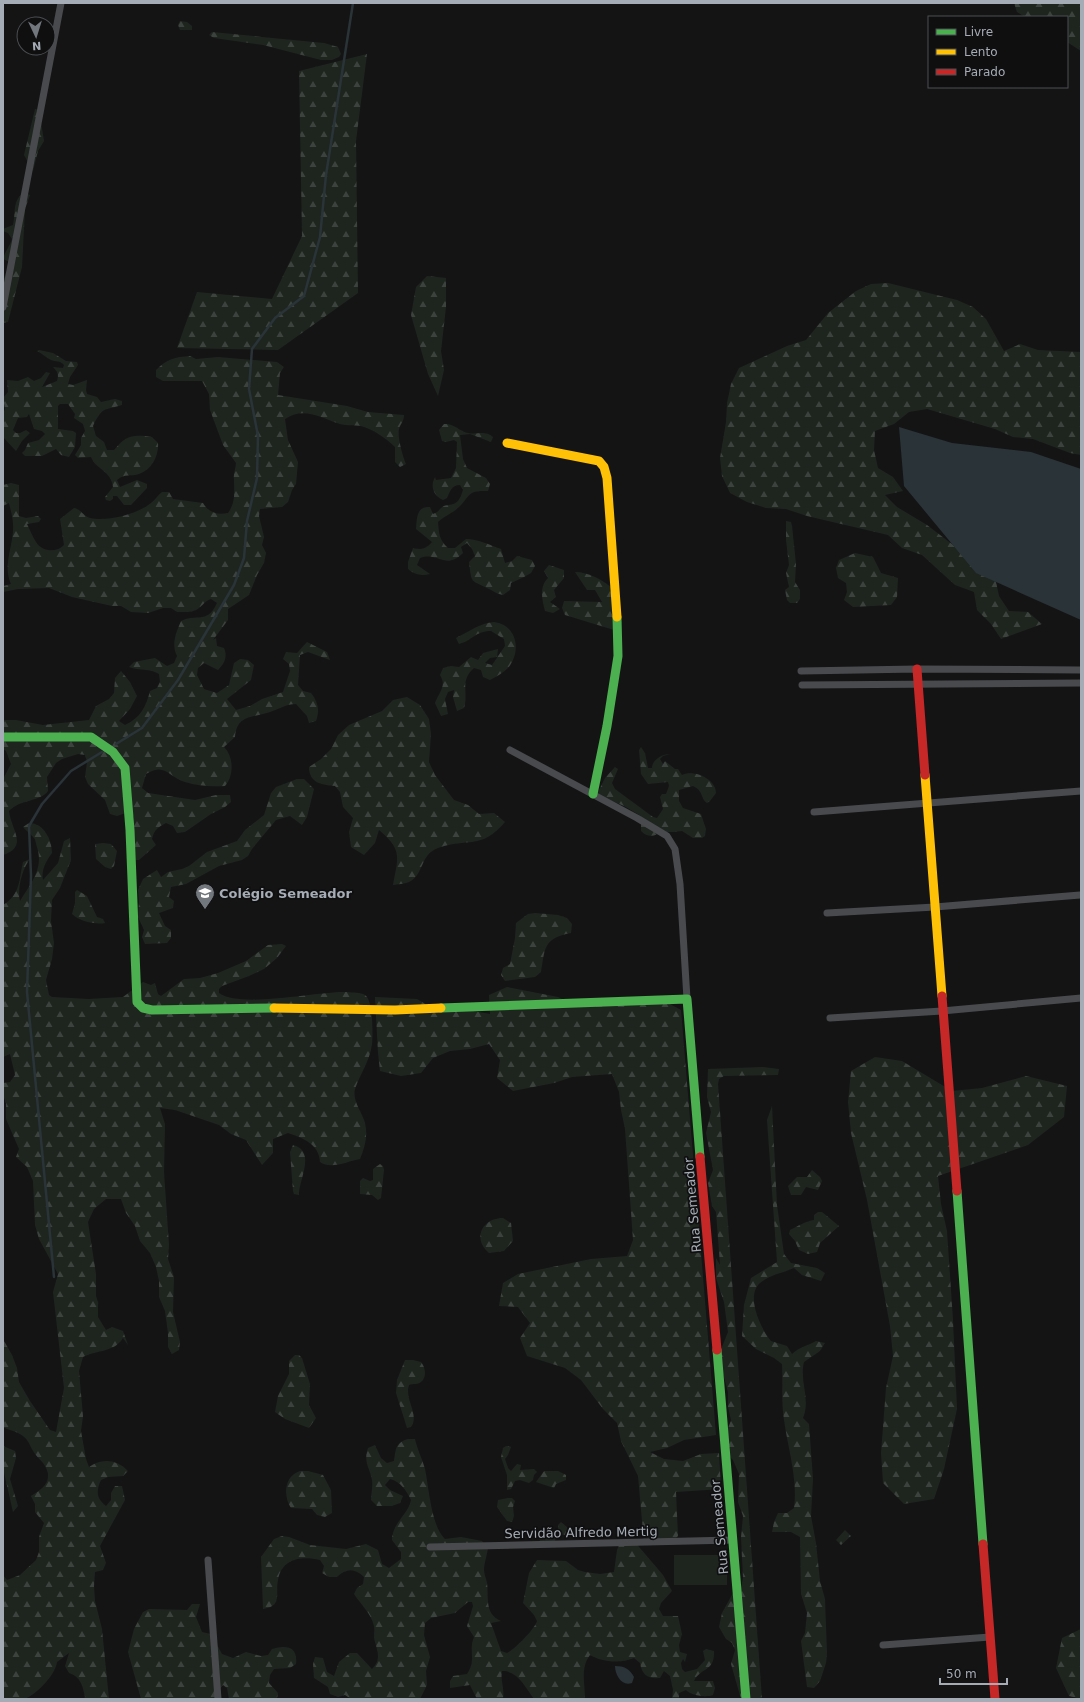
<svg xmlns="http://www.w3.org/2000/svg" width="1084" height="1702" font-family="'DejaVu Sans',sans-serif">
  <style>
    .forest { fill: url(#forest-firs) }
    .park { fill: #1e251f }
    .water { fill: #2a3338 }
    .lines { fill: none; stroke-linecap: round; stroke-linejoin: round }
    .stream { stroke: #2a3338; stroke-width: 2.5 }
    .street { stroke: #494a4d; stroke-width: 7 }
    .fast { stroke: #4caf50; stroke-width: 9 }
    .slow { stroke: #ffc107; stroke-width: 9 }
    .jam { stroke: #c62828; stroke-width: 9 }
    .labels { text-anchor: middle; stroke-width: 3.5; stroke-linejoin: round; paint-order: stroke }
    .poi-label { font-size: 13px; font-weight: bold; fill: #a5acb5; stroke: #0f0f10; text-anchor: start }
    .street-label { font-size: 13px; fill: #a5acb5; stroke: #0f0f10 }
  </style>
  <defs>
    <pattern id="forest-firs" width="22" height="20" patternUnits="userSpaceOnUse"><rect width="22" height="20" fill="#1e251f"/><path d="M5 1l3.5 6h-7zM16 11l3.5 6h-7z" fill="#3c423d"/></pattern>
  </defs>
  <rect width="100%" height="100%" fill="#141415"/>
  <path class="forest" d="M1014,3H1081V51L1067,42V17H1025L1017,12Z
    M180,21L187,22L192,26V30H180L178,25Z
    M212,32L324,43L338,47L341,54L339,57L332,60H321L263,45L214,38L209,35Z
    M367,54L356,141L358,293L278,350L177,348L197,292L272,299L302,236L299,71Z
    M35,109L39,110L44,141L38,151L33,171L24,155Z
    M24,192L30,195L25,209L22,267L8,322L3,323V281L8,268V261L3,259C4,253 10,246 12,239L8,233L3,231V229L13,225C16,212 12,201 24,192Z
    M427,276L446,278V307L441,351L444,370L438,396L428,374L411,315L416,287Z
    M888,283L957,300L973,307L986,319L1004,351L1020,344L1038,350L1081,352V455L1070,453L1033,439L1013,437L995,429L927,409L909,412L894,424L875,431L874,450L878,468L893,477L903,491L885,495L897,507L927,525L995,577L999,596L1009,611L1028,612L1042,624L1001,639L991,624L977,610L974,592L955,585L922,555L902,548L888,535L807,516L786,509L766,508L747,502L730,493L722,476L720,458L726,422L727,403L731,384L739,368L787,346L806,340L828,313L856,291L871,284Z
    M39,350L53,353L66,361L77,362L78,365L70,377L68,384L73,385L87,380L86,390L87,394L97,397L101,402L115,399L122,401V405C103,411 103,406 93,426L96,436L104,442L107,450H114C126,435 133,434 152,437L158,443C159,455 152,470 139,474C131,477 125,473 117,480L120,487L137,480L147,484V488L131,505H124L117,496H113V499L110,501L106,500L105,497L113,487C111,470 96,470 91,457L78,458L75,455L81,445V438L85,431L83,424L74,418L75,414L68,404H60L58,406V429L73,431L76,433L75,447L69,457L61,455L56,449L42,456H25L22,453L25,450L28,443L39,440L45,434L42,431L34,429L29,414L27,417L18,418L13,430L16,433H20L26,430L30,433L22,441L16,451L3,437V414L5,409L3,398L8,392L7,380L18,381L28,377L34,381L41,378L46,372L50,373L42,387L57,381C59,375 58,372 53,367L63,368L64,365C60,360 56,362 51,360C46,358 42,353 37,351Z
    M190,356L196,359L218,357L277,362L284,367L280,373L278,395L347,406L368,412L404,415C404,422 400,424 399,429C397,437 403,457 406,464L400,467L395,462V447C387,439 373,429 361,426C354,425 344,426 337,423C319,416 302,407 285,419L288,440L298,462L296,484L292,490L288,502L282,507L260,509L259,516L264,537L262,545L266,553L264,563L257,575L249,595L228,609V620L213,640L216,638L217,646L224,648C228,657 224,664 218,670L204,663L198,668L197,675L204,689L217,693L229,685L234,663L240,659L248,660L254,665L251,680L227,699L236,710L250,706L262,699L283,692L290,671L289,664L283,659L286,652L297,653L307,642L327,652L330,660L308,652L300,655L298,685L303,691L311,693C318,702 320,710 316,721L309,723L307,716L296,704C286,704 279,709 270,712C253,718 237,714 235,737L224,747C234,757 234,776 225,786C211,787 198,786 185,782C168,777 166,762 146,774L142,788L148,793L195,800L216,795H230L231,802L225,807L211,814L185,832L177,833L173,826L166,823C158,827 154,830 152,839L156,845L139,860H131L134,817L131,811L117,816L110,814L105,800L88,784L85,777L87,762L85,755L78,754L62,759L56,763L47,777L48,791C40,802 20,799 9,811C11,830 29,846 3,855V779L11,764L6,751L3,749V720H16L43,725L89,720L96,706L109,699L114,693L115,678L121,671L130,682L137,696L130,709L119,721L125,725C140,718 146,707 150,691L157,688L160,682L159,674C150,668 140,671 129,667L134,662L155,658L167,666L174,663L177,656C171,644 176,633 181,621C197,613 207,625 217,603L211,599C205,601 204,604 199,608C193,613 184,612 177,612L171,608H163L148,613L131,612L121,606H112L72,597L49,588L18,589L3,592V586L11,584C3,567 12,548 13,531C14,521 11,512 9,503L3,506V485L11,483L19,485V516L26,518L38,516L41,519L39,522L27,524C30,530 32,536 36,542C42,552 57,553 64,545L60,519L74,508C81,509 83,516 90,518C107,522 138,514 151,503C155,500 158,495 162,492H169L173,499L203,503C209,513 217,515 228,513C236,502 234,491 234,479C233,474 236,468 236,463L223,445L210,410L209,394L202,381H163L156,377V370C167,359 175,357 190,356Z
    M444,424C454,423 459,431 468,433C477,435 485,430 493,437L491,442L470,434L460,435L463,459L467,468L486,478L490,484L488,491C467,490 471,495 459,507C453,513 444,516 438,522C439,533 439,540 448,548H455L466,539C477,539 490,545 501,549L505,563L512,561L517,556L532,560L535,566L531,573L524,577L511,583L510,590L503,595C497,594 495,592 489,589C470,579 472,585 469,562L475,556L472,549L467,543L461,547L463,553C445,571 439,551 420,558L417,565L430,574C421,576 415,575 408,569V562L413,548C422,550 426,549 432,542L416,529C417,519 416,506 430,507L433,514C438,512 438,511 441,508C449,501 457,511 463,490L460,485C451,485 450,492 447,498L443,500C433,495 430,486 435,477L436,480L451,478L456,468L457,442L454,440L446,442L442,441L439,430Z
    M786,521L791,522L792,526L796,564L795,582L800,590V599L797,603H790L787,600L785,590L789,587L786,573L789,565L786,540Z
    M855,553L873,557L881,573L898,578L897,597L891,605L853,607L844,600L847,592L846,583L838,578L836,568L839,560Z
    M549,565L564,570V578L554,590L556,597L550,602L560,609L553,613L545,611C542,599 539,587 548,578L544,571Z
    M575,572C588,572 604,580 614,590V630L565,615L562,608L564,601L602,602L595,590H587Z
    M494,622C517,625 522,651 508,668C503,673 496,677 490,680L483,677L481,670L474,668C459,681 469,692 464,708L457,711L453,697L454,690L448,692L445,699L448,714L441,716L435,703C439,692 447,686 440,675L443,668L451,666L459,667L471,657L478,660L483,653L498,649L497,657L490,658L485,663L492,665L505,646L504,639L491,631C475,631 472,641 459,644L456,638C470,631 480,623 494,622Z
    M407,697L420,705L429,719L431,734L429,762L435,775L454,800L468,805L479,814L494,813L505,822C480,851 468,837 438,848C419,855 425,874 409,882C404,884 398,884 393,885C398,857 403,850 379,830L375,843L364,855L351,847L349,832L353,818L343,807L340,792L335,786C322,785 309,783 309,767L321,759L331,749L338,735L349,725L382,711L393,700Z
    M641,747L645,753L648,768H652C652,760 662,754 670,754L663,756L660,759L663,764L665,761L675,769H678L682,775C694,769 716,779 716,793L710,801L707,803C700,798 704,791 693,786L679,790V801L683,808L701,814L706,829L705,836L702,838H693L682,831C676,832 671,832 665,832C655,834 650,840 641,831V816L624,806L600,796L598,792L605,778L615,767L618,769L612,783L615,789L653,817L657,818L663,809L660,797L662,794H666L669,786L668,782L648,784L641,774L639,750Z
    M297,779H304L314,789L307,817L302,825L290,816L276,820L252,849L248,856L242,860L219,866L186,884L171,887L169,897L174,901L173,908L159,913L165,926L171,930V938L167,943L145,944L142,937L144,930L138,917L139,902L138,890L143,879L157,870L161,877L168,872L182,869L189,866L207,852L237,841L245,830L264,815L271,793L276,787Z
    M29,823C44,823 52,840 52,853C46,861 41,870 43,880L58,863L64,841L70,838L71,860L60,888L52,900L51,921L54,943L52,959L46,980L49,995L52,997L89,999L123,997L143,982L151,985L155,983L158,994L161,996L184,979L200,978L218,973L246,961L268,945L282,944L286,946L277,958L264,969L249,976L222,986L219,989V993C241,1009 317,991 347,992C353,993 360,992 365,995C373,999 373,1035 372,1044C370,1061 360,1074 355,1089C352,1101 362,1112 365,1123C368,1136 365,1147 360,1159C348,1161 331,1170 320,1162C319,1144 303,1138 288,1133L273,1139V1153L262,1165L246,1140L231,1134L219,1125L175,1110L160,1108L165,1124L164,1172L169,1245L168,1259L174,1277L173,1312L180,1342L179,1350L172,1354L168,1347V1333L165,1311L159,1297V1281L156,1267L150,1253L140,1241L135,1226L126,1213L121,1199H106L94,1209L88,1222L96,1274V1296L99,1305L98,1303V1317L106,1330L112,1327L123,1331L128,1345L123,1338C115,1352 97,1350 83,1357L79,1371L83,1416L81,1431L86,1459L89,1467C101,1458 117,1459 128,1471L123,1476L108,1477L101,1480C96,1491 96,1498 106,1506L111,1500V1493L115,1486H122L125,1500L100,1546L106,1563L103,1570L95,1572L94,1586L95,1601L102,1629L109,1699H83L85,1697C83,1686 80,1676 69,1673L65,1666L69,1653L57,1662C55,1675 40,1690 29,1697L24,1699H3V1575L7,1580L20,1575L36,1560L39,1552V1537L44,1523L35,1512V1504L31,1496C42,1489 54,1481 45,1466C43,1462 38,1458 35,1454C29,1445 29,1438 18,1433C12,1430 8,1430 3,1427V1339L12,1355L17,1368L19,1382L30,1401L50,1430L56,1432L64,1388L53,1292L58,1274L39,1239L35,1225L33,1181L27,1167L16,1157L19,1149L6,1119V1103L3,1095V1083L10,1082L15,1075L10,1054L3,1057V905C21,894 19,879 23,862L30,859C22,869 17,889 20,901C31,883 44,869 37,847C36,845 36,840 34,838C31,834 26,831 23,827Z
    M103,843L111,844L117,851L114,866L111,869L105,867L96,859L95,844Z
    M77,890L87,896L97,917L103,919L105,923C95,925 79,921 72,914L75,903V892Z
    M535,913L558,915L567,918L572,924L571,933C543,938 545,949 541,972L535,977L505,981L501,975L503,968L510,964L515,938L516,923L528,914Z
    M507,987L558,997L574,1005L668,1003L681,1010L716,1435L684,1440L667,1448L650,1452L664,1459L683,1461L701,1454L719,1453L721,1489L676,1492L678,1536L670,1544L644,1543L638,1476L621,1441L617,1423L603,1409L581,1380L565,1368L527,1356L520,1338L530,1323L518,1307L499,1306L503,1283L518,1274L591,1259L627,1256L633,1240L625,1129L621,1110L619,1092L612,1074L572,1077L554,1083L513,1091L497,1078L500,1060L489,1044L470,1049L450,1051L433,1058L421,1073L401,1076L380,1071L378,1053L375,997L417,999L434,1009L473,1011L490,1014L489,995Z
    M875,1057L902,1061L952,1091L982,1088L1026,1076L1067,1086L1064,1117L1028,1145L938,1176L941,1204L947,1231L953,1320L957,1409L944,1469L934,1499L904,1504L883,1483L881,1453L886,1388L893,1356L890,1326L867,1200L851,1133L848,1102L851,1071Z
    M763,1067L779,1069L778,1075L724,1076L719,1079L718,1084L762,1699H741L731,1664L735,1650L732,1643L726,1639L719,1627L722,1613L733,1593L739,1598L743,1578L741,1537L743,1516L738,1502L739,1474L733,1460L728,1455L726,1434L731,1420L728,1407V1392L719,1359L720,1352L728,1332L724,1302L716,1278V1258L720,1265L716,1212L712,1206L708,1183L713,1170L706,1133L711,1112L707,1097L708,1069Z
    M772,1106L777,1205L784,1254L791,1263L817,1268L825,1273L821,1281L802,1275L794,1268C783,1273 769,1275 760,1283C745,1296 761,1329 771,1341L787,1346L792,1354C799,1347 807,1346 816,1341L825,1343L820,1351L804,1362C799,1381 811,1399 803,1418L809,1424L813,1479L811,1516L816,1543L820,1581L825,1599L827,1654L826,1663L820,1681L814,1688L807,1687L801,1641L805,1633L807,1613L801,1594L800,1537L791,1532H772L774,1522L778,1513H787L794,1508C798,1479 788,1449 784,1420C781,1401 783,1383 782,1364L774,1358L756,1349L742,1336L744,1305L751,1278L777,1262L767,1120Z
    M293,1145C317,1151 298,1181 299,1195L294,1194L293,1191L290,1152Z
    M380,1164L383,1166L384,1170L381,1198L378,1200L372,1195L360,1194V1181L363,1178L370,1181L373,1180V1169Z
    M812,1170L820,1177L822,1181L818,1190L806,1187L801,1195H791L788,1186L797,1177H807Z
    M818,1212H822L839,1226L820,1243L817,1252L808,1254L799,1250L795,1241L789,1234L790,1230C798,1226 806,1221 814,1220V1215Z
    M503,1218L511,1223L513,1241L504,1251L489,1253C472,1239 482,1218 503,1218Z
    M295,1355H299L302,1358L310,1384L309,1405L316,1418L309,1428L285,1419L275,1412L278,1396L289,1374V1361Z
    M405,1360H413L421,1362C427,1369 427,1383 415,1384C413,1384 411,1384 409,1385C404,1399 420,1415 411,1427L407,1428L396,1393L397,1380Z
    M408,1439H415C417,1449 422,1458 425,1469C429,1488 431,1526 445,1539L461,1537L482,1541L488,1548C487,1555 484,1564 484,1570C484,1574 486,1578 487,1583C489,1597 484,1614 501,1621L491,1623L501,1651L507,1653C515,1649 534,1630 537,1621L534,1615L523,1603L529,1573L537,1560L566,1561L578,1570L585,1572L600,1574L614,1572L617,1550L620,1543L634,1541L663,1575L672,1591L661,1603L659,1609L663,1616H678L682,1634L679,1645L680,1652L687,1654L685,1662L683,1659L681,1663L682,1669L685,1672L697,1669L705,1660L703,1651L706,1649L714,1651C715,1672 701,1667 694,1681H713L715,1688L713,1695C706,1698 690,1695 686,1690L679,1693V1699H672L673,1690L670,1676L664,1671L660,1678C648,1679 642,1675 640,1663L634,1658C620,1664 602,1662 590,1655C580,1668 585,1684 585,1699H534C526,1688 517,1670 502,1671C500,1681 505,1689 503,1699H477L470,1685L450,1688V1681L453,1676L467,1674C477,1660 468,1651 474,1637L467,1626L473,1606L472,1602H468L455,1613L431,1618L425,1623L424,1635L430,1657L426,1671L427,1685L420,1699H351L345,1695L338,1697L330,1694L328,1687L314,1678L313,1664L315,1657L323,1658L327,1672L334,1676L339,1662L350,1653H357L372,1669C381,1660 378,1653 375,1642C373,1637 375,1632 374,1626C371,1613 361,1605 354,1594L357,1588L363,1584L364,1577C355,1568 346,1568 337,1577H329L322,1573L324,1566L320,1560C302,1556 282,1558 278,1580C275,1594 283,1606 263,1609L261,1557L274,1539L282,1536L289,1537L310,1545L346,1549L366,1544L378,1550L382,1564L389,1568L401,1559V1552L392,1540C392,1523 408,1515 411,1500C406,1490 401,1482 390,1479L385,1485L390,1490L403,1496L400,1503L392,1506H377L371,1500C371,1494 373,1487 372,1480C370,1467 363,1463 368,1448L375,1445L381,1458L387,1463L394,1461C396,1449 395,1443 408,1439Z
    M3,1446L15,1451L16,1458L10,1479L18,1506L13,1512L3,1468Z
    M506,1446L511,1447L508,1455L505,1459L508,1468L511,1471L517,1464L521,1465L520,1470L534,1469L537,1472L534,1475L533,1480L529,1483L520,1480L515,1481L511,1489L507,1490V1475L501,1457L503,1448Z
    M300,1471H308L323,1475L331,1490L332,1513L325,1517L317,1515L312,1509L291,1508C283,1496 284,1476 300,1471Z
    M544,1471H558L566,1475V1480L556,1484L554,1488L536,1482Z
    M508,1498H512L515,1501L513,1507L514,1516L512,1522L507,1521L497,1507L498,1500Z
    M561,1522L567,1527L569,1531L566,1535L558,1534V1525Z
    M845,1530L851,1536L841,1545L836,1540Z
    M551,1531C556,1535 557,1538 554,1543L540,1541L539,1537Z
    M192,1604H200L196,1617L202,1632L211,1634L222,1654L233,1658L246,1652L261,1656L268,1655L272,1649C286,1645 298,1646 296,1664L290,1668L274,1669L270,1675L269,1683L278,1693L277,1699H229L227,1688L223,1685L218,1691V1699H141L128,1652L134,1629L143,1612L149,1609L187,1610Z
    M1081,1629V1699L1069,1696L1056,1668L1062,1638Z"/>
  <path class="park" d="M674,1555H727V1585H674Z"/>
  <path class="water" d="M899,427L952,443L1031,452L1081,469V620L976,573L904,486Z
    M615,1666C624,1666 630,1669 634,1677L632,1683C622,1687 615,1675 615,1666Z"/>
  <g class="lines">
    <path class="stream" d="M116,744L142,728L178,680L234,585L244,558L247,521L257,478L258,436L249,389L252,349L275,318L304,296L320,237L326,175L353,3
      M54,1277L27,992L31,876L29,826L42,804L71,771L102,752"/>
    <path class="street" d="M3,307L61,3
      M801,671L917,669L1081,670
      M802,685L1081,683
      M510,750L637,818L667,836L675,849L680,884L687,999
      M814,812L1081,791
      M827,913L935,907L1080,895
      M830,1018L942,1011L1081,998
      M430,1547L733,1540
      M208,1560L218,1699
      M883,1645L990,1637"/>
    <path class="fast" d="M3,737H91L113,752L125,768L130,830L137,1002L143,1008L152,1010L274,1008
      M593,794L607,726L618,656L617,617
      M441,1008L687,999L700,1157
      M957,1191L983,1544
      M717,1350L746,1699"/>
    <path class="slow" d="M507,443L599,461L604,467L607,478L617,617
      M925,775L942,996
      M274,1008L395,1010L441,1008"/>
    <path class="jam" d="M917,669L925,775
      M942,996L957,1191
      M700,1157L717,1350
      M983,1544L995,1699"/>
  </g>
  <defs>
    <symbol id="school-pin" viewBox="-11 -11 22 30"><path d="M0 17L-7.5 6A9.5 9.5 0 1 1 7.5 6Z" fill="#72777d" stroke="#0f0f10"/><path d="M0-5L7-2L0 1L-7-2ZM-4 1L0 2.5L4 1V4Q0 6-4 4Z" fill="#fff"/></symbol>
  </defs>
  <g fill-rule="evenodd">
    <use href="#school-pin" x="194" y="882" width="22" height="30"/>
  </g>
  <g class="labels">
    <g class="poi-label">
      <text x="219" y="898">Colégio Semeador</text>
    </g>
    <g class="street-label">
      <text transform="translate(692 1205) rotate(-95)" y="5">Rua Semeador</text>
      <text transform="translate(719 1527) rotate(-95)" y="5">Rua Semeador</text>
      <text transform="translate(581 1532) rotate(-1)" y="5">Servidão Alfredo Mertig</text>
    </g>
  </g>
  <rect width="1084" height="1702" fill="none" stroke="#a5acb5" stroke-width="8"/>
  <rect x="928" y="16" width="140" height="72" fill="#0f0f10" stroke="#4b4e52"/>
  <rect x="936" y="29" width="20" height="6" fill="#4caf50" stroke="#4b4e52"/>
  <text x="964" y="36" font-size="12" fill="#a5acb5">Livre</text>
  <rect x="936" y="49" width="20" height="6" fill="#ffc107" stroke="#4b4e52"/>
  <text x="964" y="56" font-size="12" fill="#a5acb5">Lento</text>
  <rect x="936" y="69" width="20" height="6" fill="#c62828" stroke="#4b4e52"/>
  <text x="964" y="76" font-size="12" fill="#a5acb5">Parado</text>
  <g transform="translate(36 36) rotate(176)"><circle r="19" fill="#0f0f10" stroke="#4b4e52"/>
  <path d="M0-3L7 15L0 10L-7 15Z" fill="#72777d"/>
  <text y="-6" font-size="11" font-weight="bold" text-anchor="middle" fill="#a5acb5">N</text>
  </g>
  <path d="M940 1678v6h67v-6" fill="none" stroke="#a5acb5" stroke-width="2"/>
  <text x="946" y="1678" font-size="12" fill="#a5acb5" stroke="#0f0f10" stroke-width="3" paint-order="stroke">50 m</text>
</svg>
